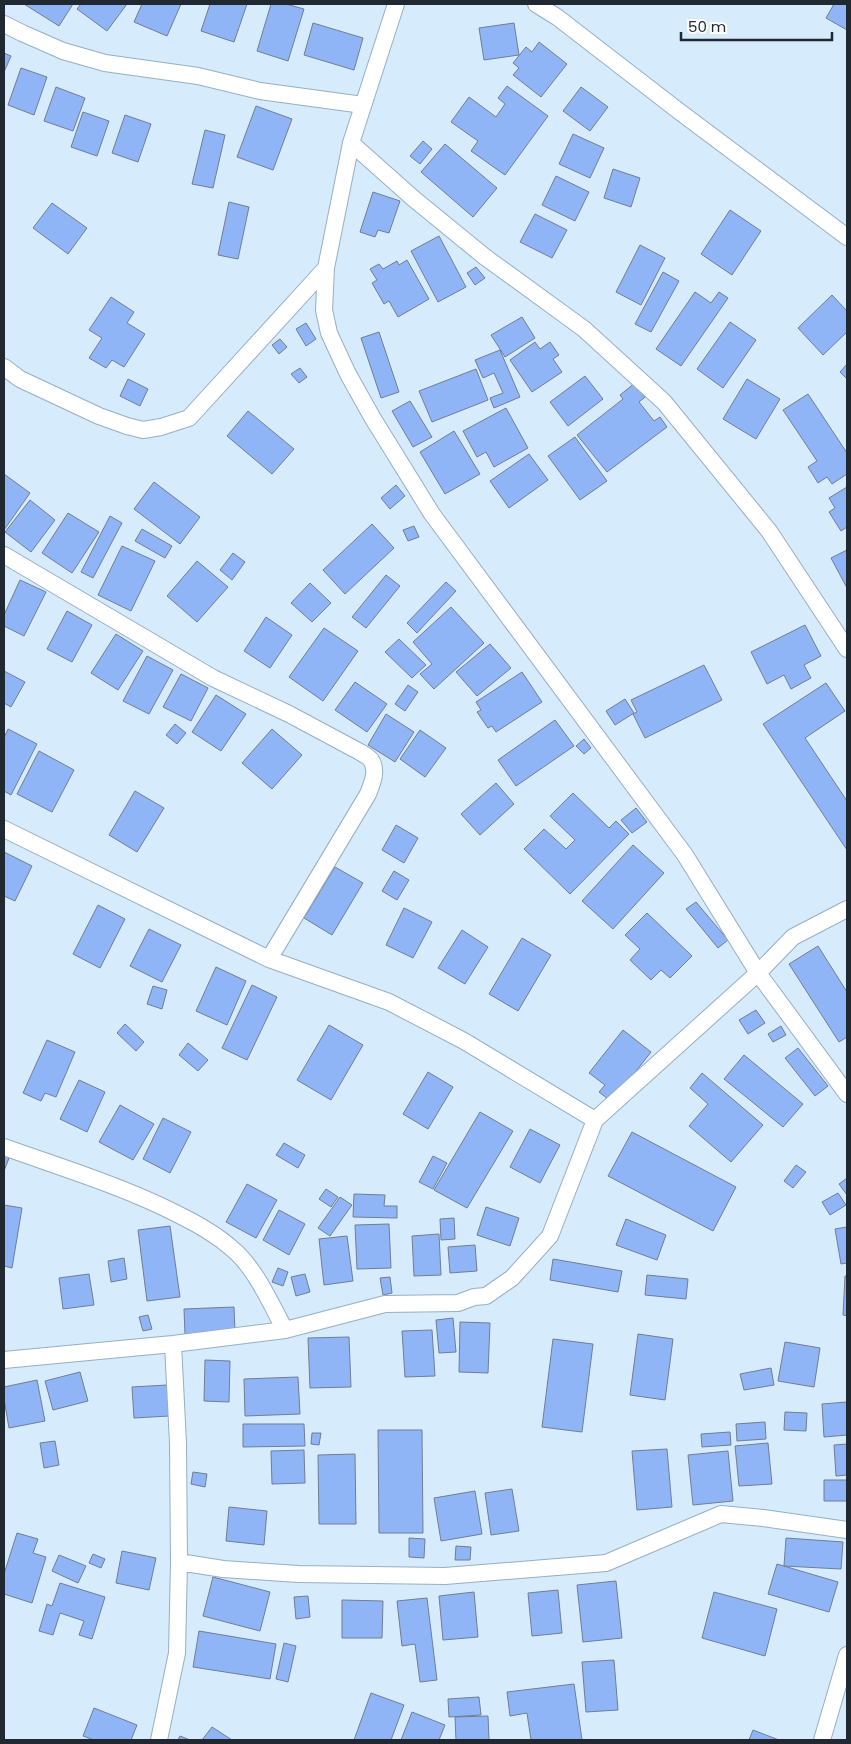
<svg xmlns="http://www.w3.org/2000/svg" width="851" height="1744" font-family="Poppins,sans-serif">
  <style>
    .building { fill: #90b5f7; stroke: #707d95 }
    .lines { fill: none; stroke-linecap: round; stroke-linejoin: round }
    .minor-casing { stroke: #96afc3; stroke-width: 18 }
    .minor { stroke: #fff; stroke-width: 16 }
  </style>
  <rect width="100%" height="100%" fill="#d6ebfc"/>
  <path class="building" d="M24,4H73L59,26Z
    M81,4H127L107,31L77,9Z
    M142,4H181L167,36L134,22Z
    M210,4H247L234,42L201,31Z
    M271,4H286L304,9L288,61L257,51Z
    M834,4H847V30L826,18Z
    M313,23L363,38L354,70L304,55Z
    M514,23L519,55L484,60L479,28Z
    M539,42L567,64L541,97L513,75L519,68L513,63L526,47L532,52Z
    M4,53L11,56L4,72Z
    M21,68L47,77L34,115L8,105Z
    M507,86L548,116L505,175L471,151L478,141L451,122L469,97L496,117L505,104L498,98Z
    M56,87L85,98L73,131L44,121Z
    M581,87L608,107L590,131L563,111Z
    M256,106L292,119L273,170L237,157Z
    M83,112L109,121L97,156L71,147Z
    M125,115L151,124L138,162L112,153Z
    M205,130L225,135L213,188L192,184Z
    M573,134L604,148L590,178L559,164Z
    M423,141L432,149L420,164L410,156Z
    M445,144L497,188L473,217L421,172Z
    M613,169L640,178L631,207L604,198Z
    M556,176L589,192L575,221L542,205Z
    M373,192L400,201L389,233L378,230L375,237L360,232Z
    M229,202L249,207L238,259L218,255Z
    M52,203L87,228L68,254L33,228Z
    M730,210L761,231L732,275L701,254Z
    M535,214L567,230L552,258L520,242Z
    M439,236L466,287L438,302L411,251Z
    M640,245L665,258L641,305L616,292Z
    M407,260L429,299L398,317L389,301L384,304L372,283L377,280L370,269L379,264L383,269L397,261L399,265Z
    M476,267L485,278L475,285L467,273Z
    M663,272L679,281L651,332L635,324Z
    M695,292L711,303L719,292L728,298L681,366L656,349Z
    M832,295L847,311V332L823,355L798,328Z
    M111,297L134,312L127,323L145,334L124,367L112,360L106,368L89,358L102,338L89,330Z
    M522,317L535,338L505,357L491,335Z
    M730,322L756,340L723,388L697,369Z
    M306,323L316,339L306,346L296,329Z
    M379,332L399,392L381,398L361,338Z
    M280,339L287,347L279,354L272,345Z
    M535,342L540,349L550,342L559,355L553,359L562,372L532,392L510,360Z
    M500,350L520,397L494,408L490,398L503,393L494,373L483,378L475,360Z
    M847,364V379L840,372Z
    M300,368L307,377L299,383L291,374Z
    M476,369L488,400L432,422L419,391Z
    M585,376L603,399L568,426L550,402Z
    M128,379L148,389L140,406L120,396Z
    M747,379L780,399L756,439L723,419Z
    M635,383L645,397L639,402L654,421L660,417L667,427L607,472L577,435L623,399L620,395Z
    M808,394L847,453V474L832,484L827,477L818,483L808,467L817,461L783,410Z
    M410,401L432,437L413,447L392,411Z
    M506,408L528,448L494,467L486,452L477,457L463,431Z
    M248,411L294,449L272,474L227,436Z
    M454,431L480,474L445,494L420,452Z
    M575,437L607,481L580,500L548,456Z
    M529,454L548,480L509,508L490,481Z
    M4,474L30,493L4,530Z
    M154,482L200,517L180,544L134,509Z
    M396,485L405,496L390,509L381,498Z
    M847,487V527L841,531L829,512L835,508L829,498Z
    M30,500L55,520L31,552L5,532Z
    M68,513L99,532L72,573L42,553Z
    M110,516L122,523L93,578L81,572Z
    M372,524L394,548L345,594L323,570Z
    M414,526L419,537L408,541L403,530Z
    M142,529L172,546L165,558L135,541Z
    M122,546L155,561L131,611L98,595Z
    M847,550V588L831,558Z
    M233,553L245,562L232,580L220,570Z
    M197,561L228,587L197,622L167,596Z
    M386,575L400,586L366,628L352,617Z
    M20,580L46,592L24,636L4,626V615Z
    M446,582L456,591L417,633L407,623Z
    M310,583L331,603L312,622L291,603Z
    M451,607L484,643L434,689L420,674L432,664L413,642Z
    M67,611L92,625L72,662L47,649Z
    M266,617L292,635L270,668L244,651Z
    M805,625L821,656L804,665L811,678L791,689L784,675L767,684L751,652Z
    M324,628L358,651L323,701L289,677Z
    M116,634L143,651L118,690L91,673Z
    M399,639L426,665L412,678L385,652Z
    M490,644L511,668L477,696L456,672Z
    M147,656L173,670L149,714L123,701Z
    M704,665L722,700L645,738L633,714L637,712L631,700Z
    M4,671L25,682L11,707L4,703Z
    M522,672L542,702L496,732L492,726L488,728L477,712L481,710L476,702Z
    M181,674L208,688L191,721L163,707Z
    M355,682L387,704L367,732L335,710Z
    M826,683L845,711L805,738L847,801V850L763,724Z
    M408,685L418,692L405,711L395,704Z
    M216,695L246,714L221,751L192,732Z
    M625,699L634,713L615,725L606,711Z
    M386,714L414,732L395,762L368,745Z
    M555,720L574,746L516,786L498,760Z
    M175,724L186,733L177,744L166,735Z
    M8,729L37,744L11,795L4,791V738Z
    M272,729L302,755L272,789L242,763Z
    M420,730L446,748L425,777L400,759Z
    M584,739L591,748L584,754L576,746Z
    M39,751L74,770L52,812L17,794Z
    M496,783L514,804L480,835L461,814Z
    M135,791L164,808L137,852L109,835Z
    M573,793L609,828L616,821L629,834L570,894L524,849L544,829L566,849L575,840L550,816Z
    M636,808L647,822L632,833L621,820Z
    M396,825L418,838L404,863L382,850Z
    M633,845L664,873L613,929L582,901Z
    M4,852L32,866L15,901L4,896Z
    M335,867L363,883L332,935L304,918Z
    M394,871L409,880L397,900L382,891Z
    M696,902L728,940L718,948L686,909Z
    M98,905L125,919L100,968L73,954Z
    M404,908L432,922L413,958L386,945Z
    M647,913L692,956L670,978L661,970L651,980L630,960L640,949L625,935Z
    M149,929L181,945L162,982L130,966Z
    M462,930L488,947L465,984L438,968Z
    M522,938L551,955L518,1011L489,994Z
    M818,946L847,992V1037L839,1042L789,964Z
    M216,967L246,981L227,1025L196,1011Z
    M252,985L277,997L247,1060L222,1048Z
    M153,986L167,990L162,1009L147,1004Z
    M756,1010L765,1023L748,1034L739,1020Z
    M125,1024L144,1042L136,1051L117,1033Z
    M329,1025L363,1045L331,1100L297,1080Z
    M781,1026L786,1035L773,1042L768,1034Z
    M623,1030L651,1052L612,1102L599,1092L605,1085L589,1073Z
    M47,1040L75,1052L56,1097L45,1093L41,1101L23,1093Z
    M188,1043L208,1060L198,1071L179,1055Z
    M798,1048L828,1086L815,1096L785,1058Z
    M744,1055L803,1104L783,1127L724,1079Z
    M428,1072L453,1087L428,1129L403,1114Z
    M702,1073L763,1125L731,1162L689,1126L708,1104L690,1088Z
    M79,1080L105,1092L87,1132L60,1119Z
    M120,1105L154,1124L133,1160L99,1142Z
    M480,1112L513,1131L467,1208L434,1190Z
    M163,1118L191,1132L170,1173L143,1159Z
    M530,1129L560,1145L540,1183L510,1167Z
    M632,1132L736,1187L713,1231L608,1176Z
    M284,1143L305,1155L298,1168L276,1155Z
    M4,1151L11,1153L4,1171Z
    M433,1156L447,1163L433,1189L419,1182Z
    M796,1165L806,1172L793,1188L784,1181Z
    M847,1178V1195L839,1184Z
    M247,1184L277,1200L256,1238L226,1222Z
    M326,1189L338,1197L331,1207L319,1199Z
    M838,1193L846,1205L830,1215L822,1202Z
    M354,1194L385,1195L384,1206H397V1218L353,1217Z
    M340,1197L352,1205L330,1236L318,1228Z
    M4,1205L22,1208L12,1268L4,1266Z
    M486,1207L519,1218L510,1246L477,1235Z
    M279,1210L305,1224L289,1255L263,1240Z
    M454,1218L455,1239L441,1240L440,1219Z
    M626,1219L666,1235L657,1260L616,1245Z
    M389,1224L391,1268L357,1269L355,1225Z
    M170,1226L180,1297L147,1301L138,1230Z
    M847,1227V1263L841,1264L835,1229Z
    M439,1234L441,1275L414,1276L412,1236Z
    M347,1236L353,1281L324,1285L319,1239Z
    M475,1245L477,1271L450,1273L448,1247Z
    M124,1258L127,1279L111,1282L108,1261Z
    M553,1259L622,1271L618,1292L550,1280Z
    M278,1268L288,1272L283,1286L272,1282Z
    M89,1274L94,1305L63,1309L59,1278Z
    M305,1274L310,1292L296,1296L291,1277Z
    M647,1275L688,1279L686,1299L645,1295Z
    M845,1276H847V1316L843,1315Z
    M390,1277L392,1293L383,1295L380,1278Z
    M234,1307L235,1332L185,1334L184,1309Z
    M148,1315L152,1329L143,1331L139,1317Z
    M453,1318L456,1352L439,1353L436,1320Z
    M460,1322L490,1323L488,1373L459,1372Z
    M432,1330L435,1376L405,1377L402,1331Z
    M638,1334L673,1339L665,1400L630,1395Z
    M349,1337L351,1387L310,1388L308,1338Z
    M553,1339L593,1344L582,1432L542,1427Z
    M785,1342L820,1348L814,1387L778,1381Z
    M205,1360L230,1361L229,1402L204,1401Z
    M771,1368L774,1385L744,1390L740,1374Z
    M80,1372L88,1401L53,1410L45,1381Z
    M298,1377L300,1414L245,1416L244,1379Z
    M37,1380L45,1421L9,1428L4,1399V1387Z
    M167,1385L169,1416L134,1418L132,1387Z
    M847,1402V1435L824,1437L822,1404Z
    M785,1412L807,1413L806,1431L784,1430Z
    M765,1422L766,1439L737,1441L736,1424Z
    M243,1424H304L305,1446L243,1447Z
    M378,1430H422L423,1533H379Z
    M730,1432L731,1445L702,1447L701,1434Z
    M312,1433H321L319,1445L311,1444Z
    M55,1441L59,1465L44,1468L40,1443Z
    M768,1443L772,1484L739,1486L735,1446Z
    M847,1444V1475L836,1476L834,1445Z
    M667,1449L672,1507L637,1510L632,1451Z
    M304,1450L305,1483L272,1484L271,1451Z
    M728,1451L733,1501L693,1505L688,1455Z
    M355,1454L356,1524H319L318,1455Z
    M193,1472L207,1474L205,1487L191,1484Z
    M824,1480H847V1501H824Z
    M512,1489L519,1531L491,1535L485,1493Z
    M475,1491L482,1534L441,1541L434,1498Z
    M229,1507L267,1511L264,1545L226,1541Z
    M17,1533L38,1539L33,1553L46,1557L32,1603L4,1594V1574Z
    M409,1538L425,1539L424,1558L409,1557Z
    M786,1538L843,1542L841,1569L784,1566Z
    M456,1546L471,1547L470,1560H455Z
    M122,1551L156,1558L149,1590L116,1583Z
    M93,1554L105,1559L101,1568L89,1563Z
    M59,1555L86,1566L78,1583L52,1571Z
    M777,1564L838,1582L829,1612L768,1594Z
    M213,1577L270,1592L260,1631L203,1616Z
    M616,1581L622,1638L583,1642L577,1585Z
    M60,1583L105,1597L92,1639L79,1635L84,1621L60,1613L53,1635L39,1631L47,1604L52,1606Z
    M558,1590L562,1633L532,1636L528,1593Z
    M474,1592L478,1637L443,1640L439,1596Z
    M714,1592L777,1609L765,1656L702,1638Z
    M308,1596L310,1617L296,1619L294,1597Z
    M427,1598L437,1680L420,1682L415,1644L402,1646L397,1601Z
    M342,1600L383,1601L382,1638H342Z
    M199,1631L276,1644L270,1679L193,1667Z
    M284,1643L296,1646L288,1682L276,1679Z
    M614,1660L618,1710L586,1712L582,1662Z
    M574,1684L582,1740H531L527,1713L510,1716L507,1692Z
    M371,1693L404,1705L391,1740H354Z
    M479,1697L481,1715L449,1717L448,1699Z
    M94,1708L137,1725L131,1740H94L83,1736Z
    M412,1712L445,1725L439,1740H401Z
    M488,1716L489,1740H456L455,1717Z
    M212,1727L232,1740H202Z
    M753,1730L779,1740H749Z
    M180,1736L190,1740H178Z"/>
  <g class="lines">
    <defs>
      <path id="minor" d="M396,4L351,143L326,268L324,310L329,333L348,374L372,417L432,514L685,855L758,973L847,1094
        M536,4L557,17L680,112L847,237
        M4,24L22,33L63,51L105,63L198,76L260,91L363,105
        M351,143L414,199L485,257L584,329L664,402L769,531L847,649
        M4,367L20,379L99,416L127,426L143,430L161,427L189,418L326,268
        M4,555L213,678L289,714L360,752C363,754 369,757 371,760C378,771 372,784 368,794L269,959
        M4,829L269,959L389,1002L464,1041L595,1120
        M4,1147C57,1166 112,1183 163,1207C190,1220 216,1233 237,1253C257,1272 272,1306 285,1330
        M4,1360L173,1344L285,1330L385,1304L458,1303L474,1297L486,1296L512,1278L550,1236L595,1120L758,973L793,937L847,909
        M179,1562L223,1569L298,1574L445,1576L606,1563L721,1514L763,1518L847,1530
        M159,1740L177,1653L179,1562L178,1443L173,1344
        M822,1740L847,1655"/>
    </defs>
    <use href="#minor" class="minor-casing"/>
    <use href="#minor" class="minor"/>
  </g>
  <rect width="851" height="1744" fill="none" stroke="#202931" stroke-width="10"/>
  <path d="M681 32v8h151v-8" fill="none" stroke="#202931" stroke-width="2.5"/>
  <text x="688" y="32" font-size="15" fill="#202931" stroke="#ffffff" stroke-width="4" paint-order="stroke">50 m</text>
</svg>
